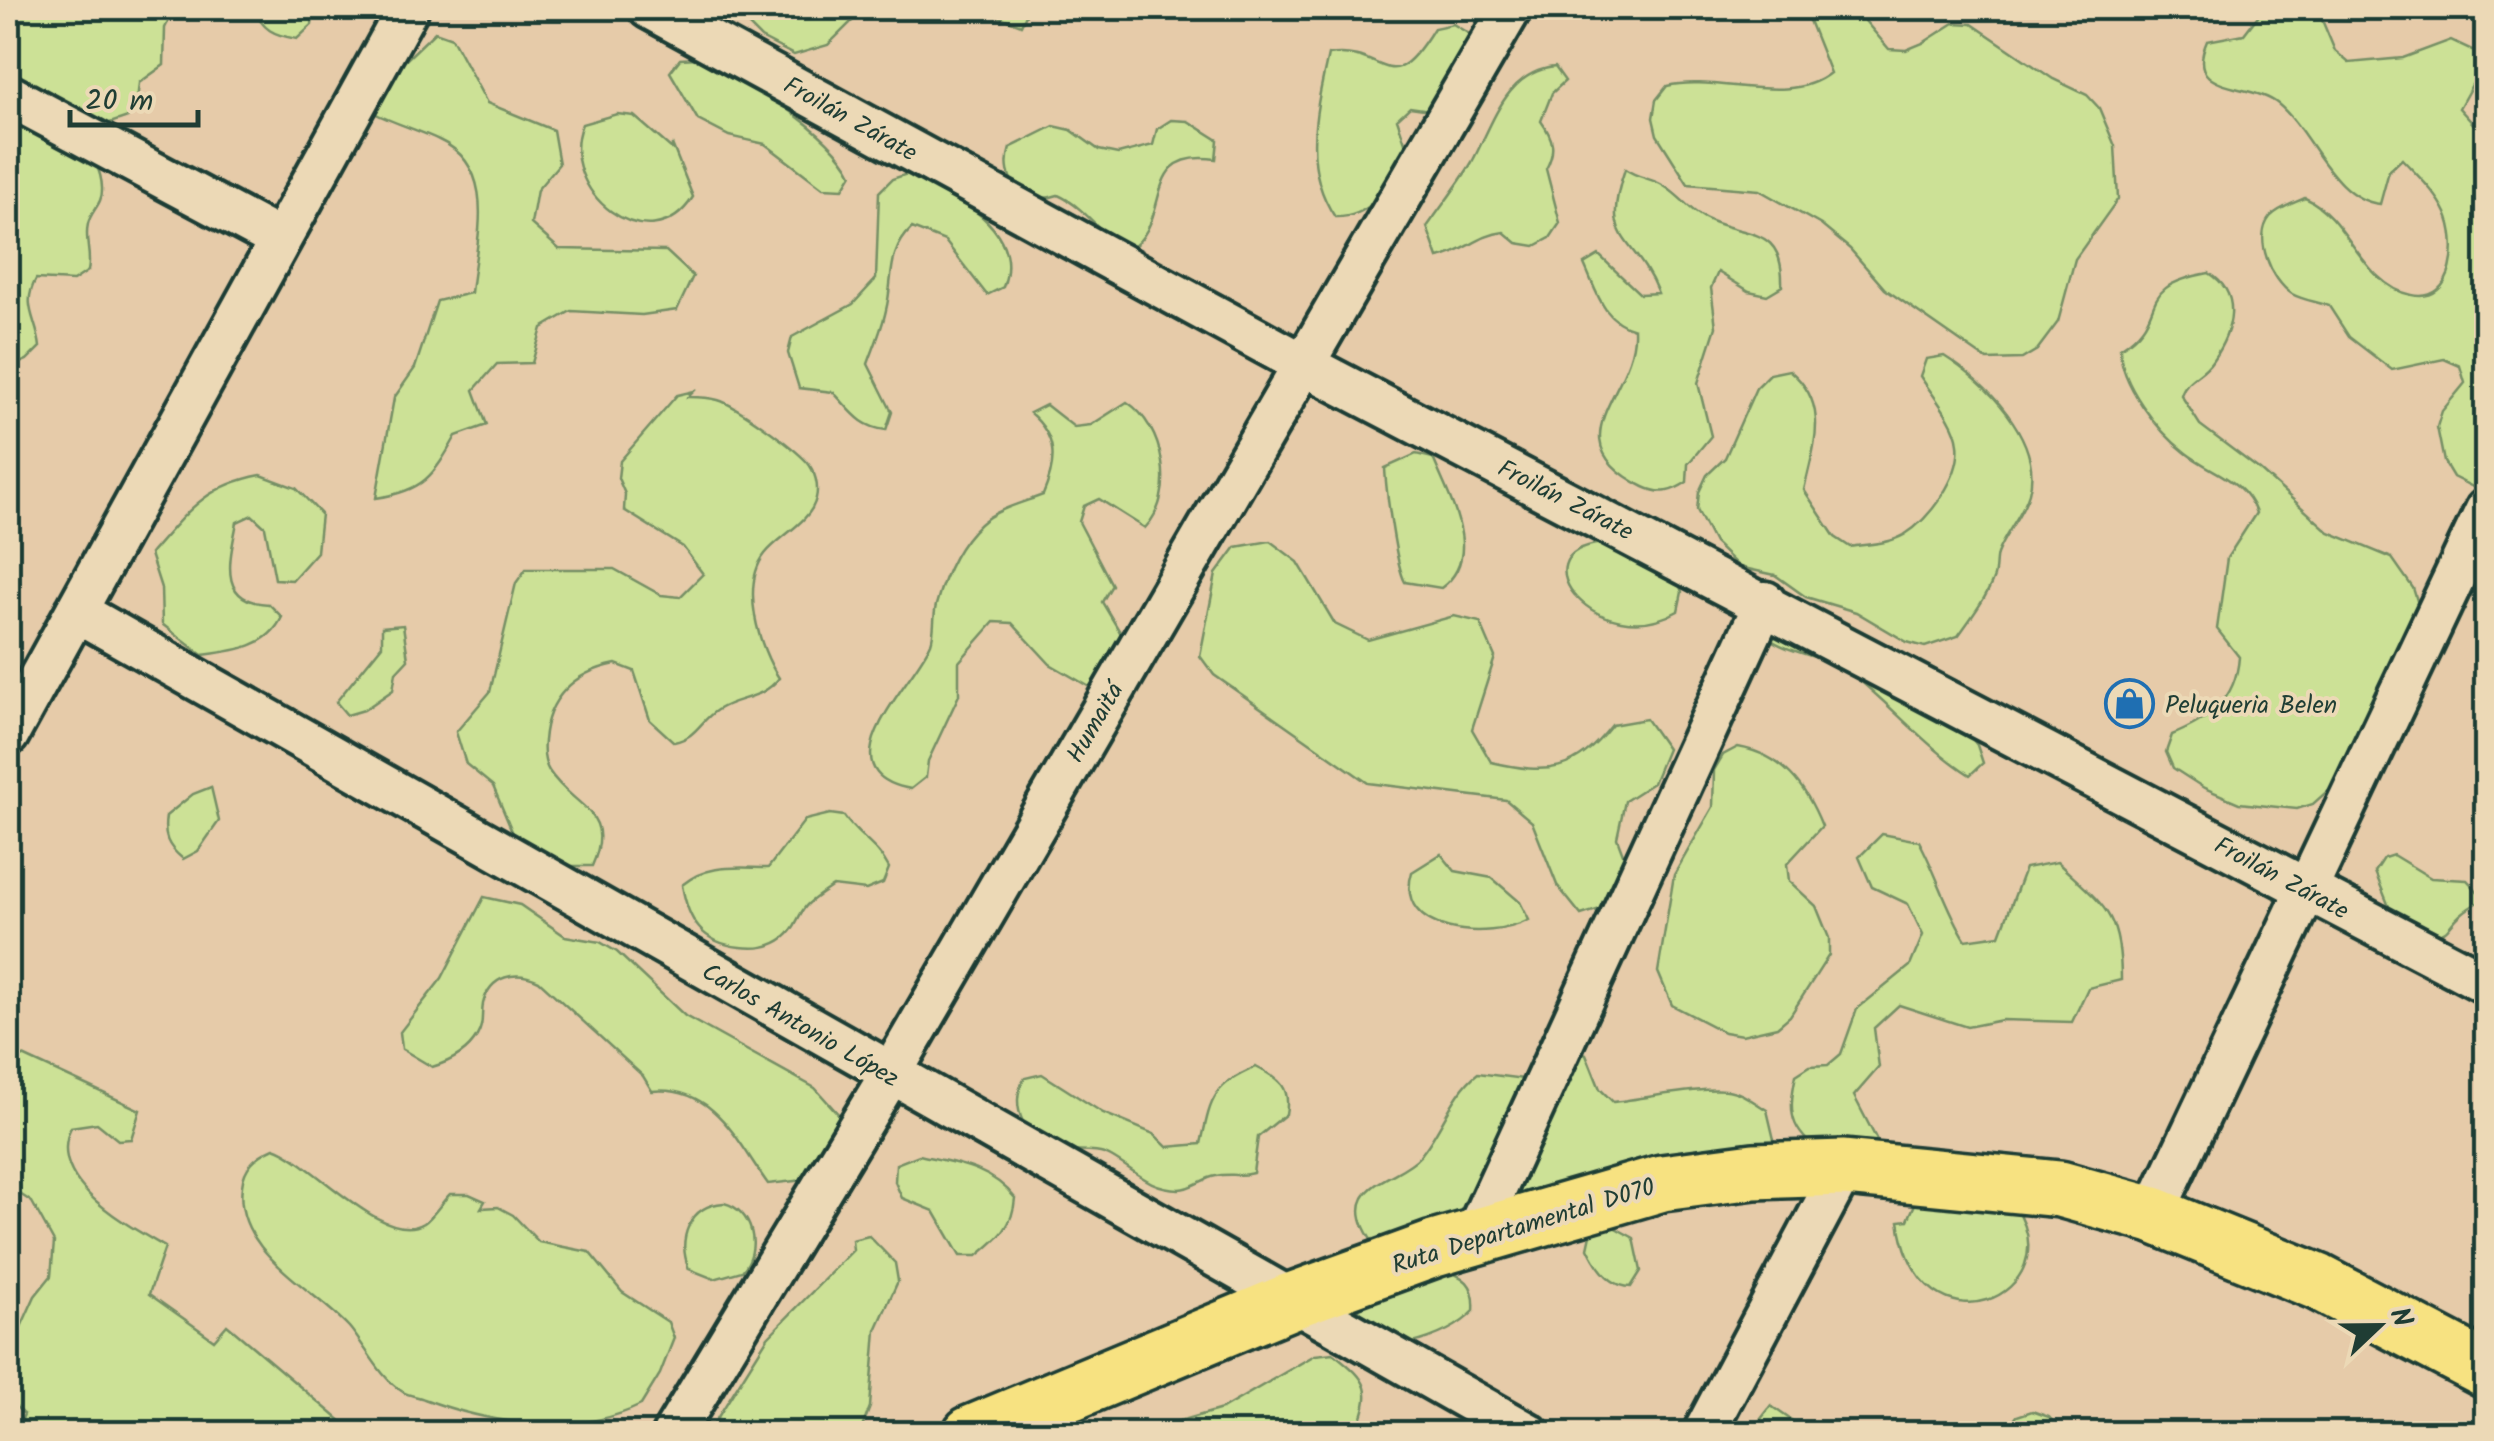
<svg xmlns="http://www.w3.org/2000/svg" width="2494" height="1441" font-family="Kalam,sans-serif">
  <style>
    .green { fill: #cce196; stroke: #768f65; stroke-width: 2.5 }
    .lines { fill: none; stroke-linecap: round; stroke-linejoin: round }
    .street-casing { stroke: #1f3d34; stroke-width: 48 }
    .primary-casing { stroke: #1f3d34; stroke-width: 62 }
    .street { stroke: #ecd9b6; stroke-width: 40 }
    .primary { stroke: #f7e281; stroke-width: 55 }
    .labels { text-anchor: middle; stroke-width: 8; stroke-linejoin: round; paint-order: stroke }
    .street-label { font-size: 25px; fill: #1f3d34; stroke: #ecd9b6 }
    .poi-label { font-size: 25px; fill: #1f3d34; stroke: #ecd9b6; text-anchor: start }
  </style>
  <rect width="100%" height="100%" fill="#e6cba9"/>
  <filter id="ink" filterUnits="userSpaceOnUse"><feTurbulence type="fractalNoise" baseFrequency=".01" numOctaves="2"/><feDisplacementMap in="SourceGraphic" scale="20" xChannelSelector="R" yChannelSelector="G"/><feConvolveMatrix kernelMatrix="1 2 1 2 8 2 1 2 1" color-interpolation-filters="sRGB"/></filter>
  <g filter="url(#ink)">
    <path class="green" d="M8,8H175L165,28L164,65L139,83L137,101L128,117L95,128C85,165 101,158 102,188C103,205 91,210 88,224C84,241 92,254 88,271L73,281L36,279C21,306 37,319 40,347L27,360L8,368Z
      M253,8H314L312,25L297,39C273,35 263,30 253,8Z
      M731,8H885L853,20L828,45L794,55L761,38Z
      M976,8H1029L1021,25Z
      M1804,8H1854L1889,49L1906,50L1923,43L1954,23L1972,24L2053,79L2087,95L2099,108L2115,146L2118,199L2075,259L2058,322L2037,350L2022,359L1987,360L1885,289L1850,249L1821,225L1759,190L1688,184L1657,135L1653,118L1656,100L1667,86C1717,74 1788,107 1830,73Z
      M2264,8H2317L2335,51L2349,63L2403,58L2451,40L2483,55L2479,72L2459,108L2486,138L2485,493L2453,477L2444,462L2437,427L2442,411L2465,383L2460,366L2444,359L2392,370L2349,337L2329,306C2318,302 2302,300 2292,294C2271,280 2253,238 2270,217C2278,208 2294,203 2305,198C2349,217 2362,286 2412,295C2456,304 2459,241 2446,213C2437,193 2417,175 2402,159L2389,171L2380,204C2332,199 2312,132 2278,104C2250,81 2183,96 2207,41L2244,34Z
      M1453,24L1484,43L1444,112L1410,107L1397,119L1409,154C1390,183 1374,218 1335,217C1301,167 1316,110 1328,55C1388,46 1387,105 1434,28Z
      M435,32L452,38L487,103L553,130L559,164L537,190L531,224L559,249L666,251L693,276L677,310L642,315L571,311L542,328L532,363L497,364L474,390L487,425L456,436C433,477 423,491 376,498L394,398L415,368L437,301L471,293C476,240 500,168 439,140C418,130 396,124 374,113L385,80Z
      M698,58C743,77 830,130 852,174L843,189L823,188L765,144L729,136L698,120L670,72L680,59Z
      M1555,67L1565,81L1552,93L1541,121C1554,139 1556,150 1546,169L1560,223L1550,238L1535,246L1517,243L1504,232C1478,235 1464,253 1438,258L1427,227C1442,205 1459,184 1472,162C1493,124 1505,72 1555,67Z
      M617,114L634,116L672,149V144L693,197C650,267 555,190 582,124Z
      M1171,120L1188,121L1218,140L1216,159C1137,148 1176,223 1126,252C1102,235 1085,207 1058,195C1025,207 999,181 1010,148L1054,126L1071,130L1099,150L1118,154L1153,145L1157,129Z
      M1625,169C1639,179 1654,178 1667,188C1682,198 1694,215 1711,221C1749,237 1784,227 1782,286L1767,295L1749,291L1718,272L1711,288L1716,327L1698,383L1711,436L1688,464L1687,482C1672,492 1661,495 1644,487C1549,440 1638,391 1634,329C1602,320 1597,292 1584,264L1599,255L1640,294L1658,293C1634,233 1599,244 1625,169Z
      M907,174C952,192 1026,228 1003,287L987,295L945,241L912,228C886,253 894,278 886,310C882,329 874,347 868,364L892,412L886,430C859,427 851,410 833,392L799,388L788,353L792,337L853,304L876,279L879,192L892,179Z
      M2209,273C2243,294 2233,331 2212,361C2203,375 2186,378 2181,395L2200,425L2260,470L2329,532L2392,558L2413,588L2418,604L2416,643L2353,768L2313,804L2297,809L2239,803L2204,788L2173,768L2166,752L2172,735C2209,720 2236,700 2239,657L2217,629L2227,558L2256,513C2243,478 2213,474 2186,453C2158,432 2120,383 2120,348C2173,315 2129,287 2209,273Z
      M1944,356C1984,381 2044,439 2029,493C2023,514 2005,533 1997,554C1995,561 1996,570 1994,577C1986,599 1971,618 1958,636L1925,647L1907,642L1856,612L1806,597L1775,575L1739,567L1714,543L1697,510L1699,492L1707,475L1725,458L1756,388L1770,374L1789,370C1831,404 1814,445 1804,490L1835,537L1850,547C1868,544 1888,544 1904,535C1930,519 1962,475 1958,444C1956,422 1932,395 1920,376L1926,359Z
      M694,391L688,397C698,397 708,397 718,400C738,406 792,446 807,462C815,471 819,486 816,498C811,522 779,536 765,554C740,586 759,648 779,678C762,700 739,696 717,710C699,722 697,737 674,742L650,720L634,671L616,664C574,672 547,698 544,741C543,750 544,763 549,771C573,808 617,810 592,866H555L514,836L493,786L466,764L456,732L490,692L516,583L526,569H614L661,595L680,597L703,574L683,547L624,510L625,494L618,478L620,461L677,395Z
      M1127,402C1164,426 1177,495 1145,528L1099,499L1084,506L1079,522L1112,585L1102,602L1120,632L1124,649L1100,693L1050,664L1012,623L994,622L959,662V695L928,761L926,777L911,789C818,772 914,683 931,643C935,632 933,617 936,605C944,575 957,545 980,524C996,509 1022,503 1043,495C1057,462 1058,437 1030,413L1046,405L1074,427L1091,425Z
      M1416,454L1433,458C1449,498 1485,556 1441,588L1405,582C1396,566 1386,490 1385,468Z
      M261,475L296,488L321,514L317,552L292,580L275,579L265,527L252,515L237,522C231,556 215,602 269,604L282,617C268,648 233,651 202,655L162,624L161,588L150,554C187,512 204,486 261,475Z
      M1270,541L1298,562L1335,624L1368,640L1454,616L1480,622L1495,657L1472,729L1491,762C1549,775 1574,773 1612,725L1646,719L1667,749L1653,783L1625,801L1617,838L1630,873L1613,905L1581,915L1557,885L1532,822L1506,800L1368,783L1214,675L1200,656L1216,574L1236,547Z
      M1602,543L1670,558L1682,592L1678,611C1600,656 1513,554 1602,543Z
      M403,625L408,659L396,672L393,690L364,710L347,715L336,702L382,645V627Z
      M1769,629L1856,632L1874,639L1965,730L1977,745L1983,763L1970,775C1925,746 1893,707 1852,674C1827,655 1792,656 1767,637Z
      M1738,747C1783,755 1806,786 1822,826L1787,864L1789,881L1816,906L1829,938V955L1790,1016L1777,1027L1742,1035L1724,1032L1672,1005L1658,972L1674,875L1713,807L1714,770L1723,755Z
      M211,787L219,821L198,851L183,859C167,846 163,836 166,816L193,794Z
      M830,814L844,816C857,836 878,846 889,868L883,883L866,890L833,886C824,892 814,898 807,905C798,914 796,929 785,937C771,948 756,949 740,947C702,943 688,921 682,885C708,863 736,868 768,868L805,820Z
      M1882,834L1919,841C1937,874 1946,908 1966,940L2000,935L2025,868L2057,862C2104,906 2121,912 2121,980L2088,988L2072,1022L2002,1020L1967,1027L1899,1005L1874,1028L1879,1067L1854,1096L1881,1148L1830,1160C1793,1131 1786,1121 1796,1075L1810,1066L1828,1065L1841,1054L1857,1009L1910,966L1923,935L1908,904L1872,887L1859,857Z
      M1441,854L1455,871L1492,878L1520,902L1529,920C1489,941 1393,935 1412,872Z
      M2393,855L2431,878L2467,880L2479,893V902C2431,928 2466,945 2396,924L2375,872L2384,858Z
      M484,897L520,905L565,936L600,942L617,952L685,1016L815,1088L840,1116L854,1147L804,1180L768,1184C738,1143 715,1085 652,1091L643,1076L539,981C516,970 490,975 483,1004C481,1016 484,1024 477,1036C468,1052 449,1062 432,1067L402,1049L400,1032L442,978Z
      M1570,1046L1586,1054L1600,1089L1613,1102C1642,1099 1709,1085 1732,1091C1744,1093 1756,1104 1767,1110L1776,1148L1647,1159L1585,1197L1377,1248C1367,1235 1354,1215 1363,1198C1375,1178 1405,1173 1420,1156C1442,1130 1452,1093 1478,1073L1531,1080Z
      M8,1049L140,1110L131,1139L118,1140L97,1123L71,1127C45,1182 126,1224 165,1247L149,1294L214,1340L227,1325L355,1433H17L24,1414L8,1400V1356L35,1296L51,1276L54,1242L32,1202L8,1186Z
      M1256,1067C1280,1079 1291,1087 1286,1114L1258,1137L1253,1173C1239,1177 1228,1173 1216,1176C1203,1178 1192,1189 1179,1189C1148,1188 1136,1171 1111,1157C1096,1148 1074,1154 1057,1150C1026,1143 1007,1104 1025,1078L1042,1074L1103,1113L1154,1134L1167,1147L1201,1144C1211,1098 1212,1086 1256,1067Z
      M274,1148C310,1159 384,1248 424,1223C433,1217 441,1203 450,1194H469L485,1201L481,1208L498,1207L513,1215L539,1242L589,1252L622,1292L668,1322L674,1338L660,1374L641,1405C574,1438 491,1424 424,1399C418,1396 409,1396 403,1392C380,1378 366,1347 349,1327C312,1287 233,1250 242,1186C244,1166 256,1156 274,1148Z
      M919,1155C955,1163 991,1167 1015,1198C1013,1227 999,1238 977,1256H960L934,1211L902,1198L895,1182L896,1164Z
      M1922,1188L2014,1205C2075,1294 1920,1364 1899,1221L1908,1220Z
      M724,1203C753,1210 762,1250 742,1271L714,1279L689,1269C677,1239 689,1205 724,1203Z
      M1608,1224L1634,1238L1641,1271L1631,1287C1610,1287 1596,1265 1588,1248L1592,1230Z
      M869,1236L895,1263L898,1281L876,1330L870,1407L860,1433H708L768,1337L853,1250L852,1240Z
      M1438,1269C1465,1275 1476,1284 1474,1311C1457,1329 1433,1338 1409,1344L1364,1319L1355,1302Z
      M1333,1353C1371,1383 1373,1389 1356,1433H1138L1222,1409L1315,1355Z
      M1771,1406L1797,1424L1799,1433H1750Z
      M2032,1411L2049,1417L2063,1433H2004L2017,1416Z"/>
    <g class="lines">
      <defs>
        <path id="street" d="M649,8L1303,364L2486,983
          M8,95L280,240
          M76,611L1529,1434
          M8,735L408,8
          M2153,1215L2486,510
          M1474,1237L1765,602
          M673,1434L890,1075L1511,8
          M1703,1434L1844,1168"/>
        <path id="primary" d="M971,1434L1291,1301L1434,1249L1662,1183L1754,1171L1844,1168L2060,1189L2153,1215L2318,1282L2486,1370"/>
      </defs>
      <use href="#street" class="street-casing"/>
      <use href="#primary" class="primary-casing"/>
      <use href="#street" class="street"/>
      <use href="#primary" class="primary"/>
    </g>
  </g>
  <defs>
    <symbol id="shop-ring" viewBox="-11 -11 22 22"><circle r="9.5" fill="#ecd9b6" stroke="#1f6fb2" stroke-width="1.5"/><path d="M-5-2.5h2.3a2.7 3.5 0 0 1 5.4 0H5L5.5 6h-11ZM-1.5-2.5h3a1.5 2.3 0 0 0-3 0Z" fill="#1f6fb2"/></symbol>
  </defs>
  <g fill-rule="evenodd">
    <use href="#shop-ring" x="2102" y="676" width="55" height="55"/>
  </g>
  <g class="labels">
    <g class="street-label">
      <text transform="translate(851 118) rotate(29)" y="9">Froilán Zárate</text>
      <text transform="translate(1566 499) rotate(27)" y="9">Froilán Zárate</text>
      <text transform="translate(1094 722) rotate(-60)" y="9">Humaitá</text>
      <text transform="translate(2282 877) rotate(28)" y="9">Froilán Zárate</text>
      <text transform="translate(801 1024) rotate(30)" y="9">Carlos Antonio López</text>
      <text transform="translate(1523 1225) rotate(-17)" y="9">Ruta Departamental D070</text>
    </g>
    <g class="poi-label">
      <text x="2165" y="713">Peluqueria Belen</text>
    </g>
  </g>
  <rect width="2494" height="1441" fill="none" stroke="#ecd9b6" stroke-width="40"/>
  <rect x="20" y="20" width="2454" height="1401" fill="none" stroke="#1f3d34" stroke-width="4" filter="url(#ink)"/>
  <g transform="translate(2379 1326) rotate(68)" stroke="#ecd9b6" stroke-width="8" paint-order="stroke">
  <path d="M0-8L18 38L0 25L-18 38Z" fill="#1f3d34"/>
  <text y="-15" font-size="28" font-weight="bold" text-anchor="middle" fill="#1f3d34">N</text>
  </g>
  <path d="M70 110v15h128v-15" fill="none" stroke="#1f3d34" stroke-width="5"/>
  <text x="85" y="110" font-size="30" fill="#1f3d34" stroke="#ecd9b6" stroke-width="8" paint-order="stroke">20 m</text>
</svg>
